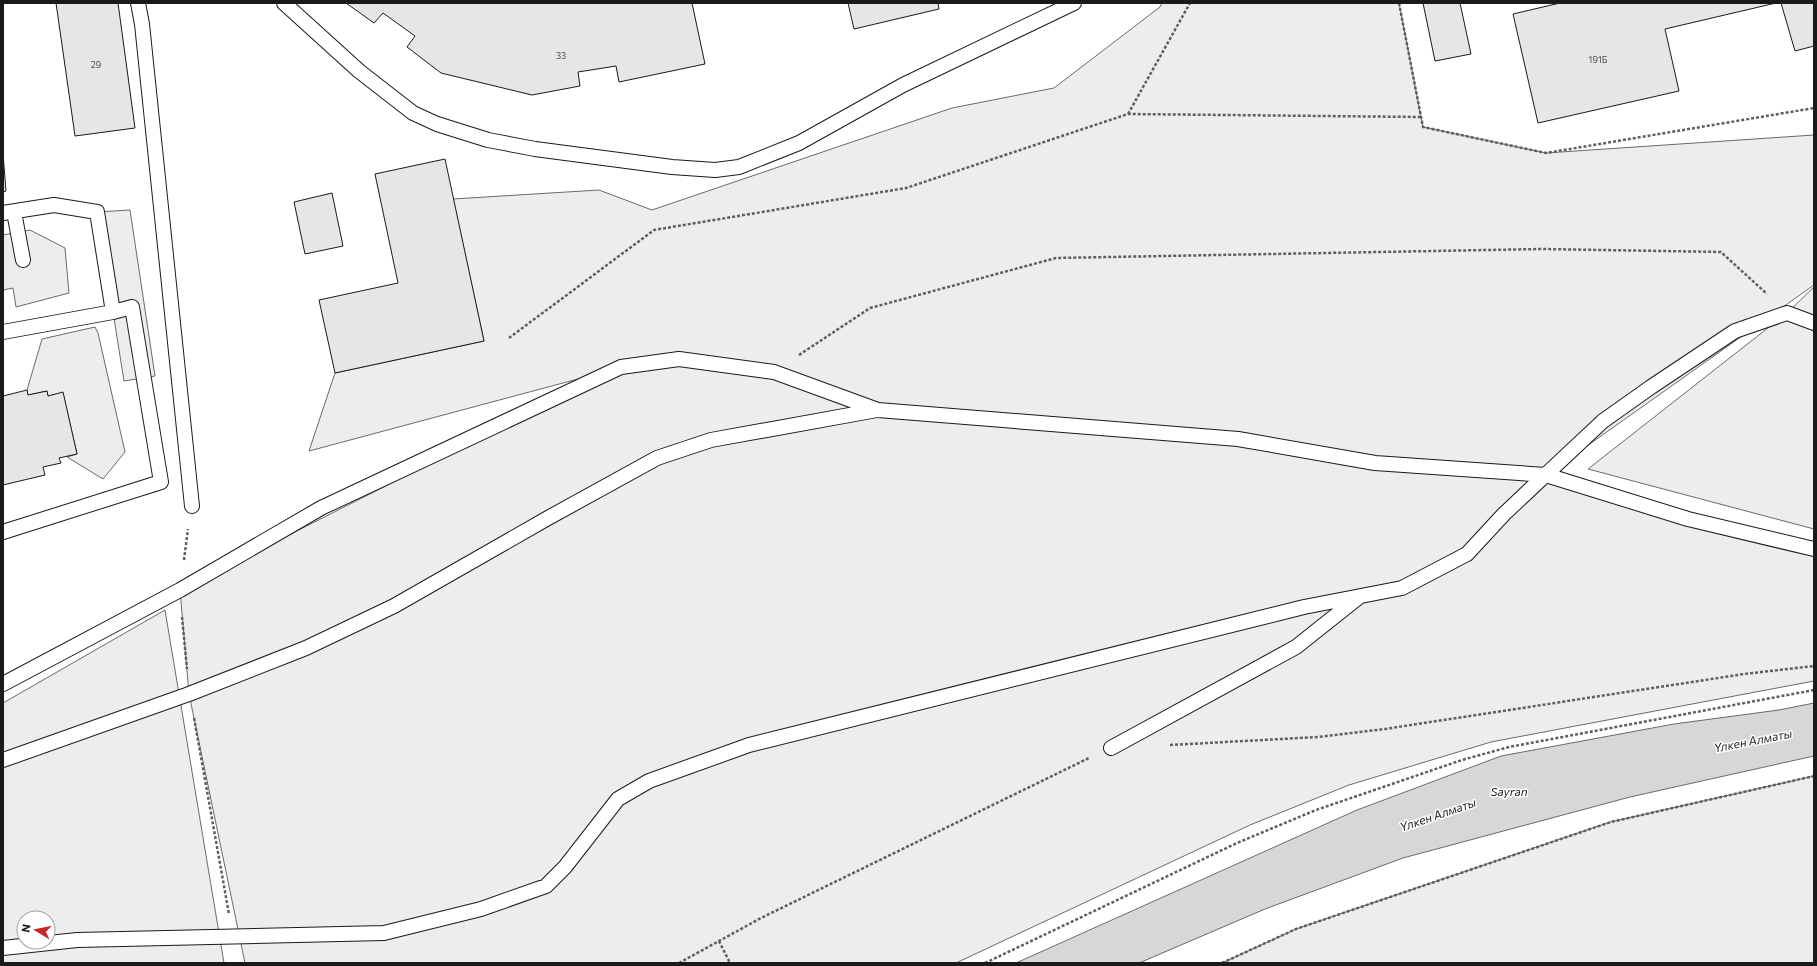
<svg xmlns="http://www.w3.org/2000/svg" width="1817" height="966" font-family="Commissioner,sans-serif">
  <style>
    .built { fill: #ededed; stroke: #6a6a6a; fill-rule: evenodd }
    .water { fill: #d7d7d7; stroke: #6a6a6a }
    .building { fill: #e6e6e6; stroke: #1a1a1a }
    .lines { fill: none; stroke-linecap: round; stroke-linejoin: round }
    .lane-casing { stroke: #1a1a1a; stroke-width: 16 }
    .path { stroke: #5f5f5f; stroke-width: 2.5; stroke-dasharray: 3 2; stroke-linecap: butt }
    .lane { stroke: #fff; stroke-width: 14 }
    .labels { text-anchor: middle; stroke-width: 3; stroke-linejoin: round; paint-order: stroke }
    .number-label { font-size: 9px; fill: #4d4d4d }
    .water-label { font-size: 12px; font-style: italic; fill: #1a1a1a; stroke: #fff }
  </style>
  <rect width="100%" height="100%" fill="#fff"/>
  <path class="built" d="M1162,3H1399L1423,127L1546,153L1814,135V285L1546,475L1814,556V681L1491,742L1349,785L1250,825L956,963H245L189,694L180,590L619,368L309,451L335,373L484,341L453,199L599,190L652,210L952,108L1054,88L1160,7Z
    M130,210L155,376L124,381L97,212Z
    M30,230L65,248L69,293L16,307L13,288L3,290V235Z
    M1814,287V529L1588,469L1787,313Z
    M95,327L98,333L125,452L103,479L67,457L77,454L63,393L48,396L47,391L28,395L27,390L42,339Z
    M165,610L224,963H3V703ZM24,918H48V942H24Z
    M1814,776V963H1222L1296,929L1610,822Z"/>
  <path class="water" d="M1814,703V756L1630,797L1403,858L1265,909L1139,963H1016L1357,810L1501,756L1674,724L1779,710Z"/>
  <path class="building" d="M56,3H118L135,128L75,136Z
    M346,3H692L705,64L619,82L616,66L578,72L580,86L532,95L441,73L407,47L415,36L383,13L374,23Z
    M848,3H938L939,9L854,29Z
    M1423,3H1460L1471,54L1435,61Z
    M1560,3H1776L1665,29L1679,91L1538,123L1513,14Z
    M1781,3H1814V46L1795,51Z
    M3,154L6,191L3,192Z
    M445,159L484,341L335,373L319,300L398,283L375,174Z
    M332,193L343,246L305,254L294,202Z
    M27,390L28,395L47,391L48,396L63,392L77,454L59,458L61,463L43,467L45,475L3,485V396Z"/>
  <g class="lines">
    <defs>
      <path id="lane" d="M138,3L142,24L192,506
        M284,3L359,71L413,113L437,124L488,140L535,149L672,167L715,170L739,167L799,143L903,85L1074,3
        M14,212L23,260
        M3,213L54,205L97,212L113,312L3,332
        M3,532L161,482L132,307L113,312
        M3,684L180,590L321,508L621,367L679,359L774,372L878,410L1238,439L1375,463L1546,475L1688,519L1814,549
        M1111,748L1296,647L1359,597
        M3,760L189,694L306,648L394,606L548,518L657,458L711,440L877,410
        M3,948L77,940L384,933L481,909L546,886L565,867L618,799L649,781L749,745L1304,607L1402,588L1467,554L1504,514L1603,421L1651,387L1735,331L1787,313L1814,323"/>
    </defs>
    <use href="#lane" class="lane-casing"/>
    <path class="path" d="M1399,3L1423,127L1546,153L1814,108
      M1128,114L1190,3
      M509,338L654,230L906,188L1128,114L1421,117
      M799,355L870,308L1056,258L1541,249L1721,252L1767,294
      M184,560L188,529
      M182,617L187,669
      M194,718L229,914
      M1170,745L1318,737L1385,729L1744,674L1814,666
      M719,941L730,963
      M679,963L761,918L1089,758
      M985,963L1237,843L1316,810L1462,760L1509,747L1814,690
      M1222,963L1296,929L1611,822L1814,776"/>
    <use href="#lane" class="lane"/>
  </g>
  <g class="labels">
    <g class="number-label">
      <text x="561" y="59">33</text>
      <text x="1598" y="63">191Б</text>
      <text x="96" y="68">29</text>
    </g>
    <g class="water-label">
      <text transform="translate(1753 741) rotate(-11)" y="4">Үлкен Алматы</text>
      <text x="1509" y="796">Sayran</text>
      <text transform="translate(1438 815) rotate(-19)" y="4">Үлкен Алматы</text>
    </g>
  </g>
  <rect width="1817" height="966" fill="none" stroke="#1a1a1a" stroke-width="8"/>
  <g transform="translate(36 930) rotate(280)"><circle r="19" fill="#ffffff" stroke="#a3a3a3"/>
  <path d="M0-3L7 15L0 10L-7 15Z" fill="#c62828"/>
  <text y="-6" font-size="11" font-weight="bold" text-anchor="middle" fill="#1a1a1a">N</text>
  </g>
</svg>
